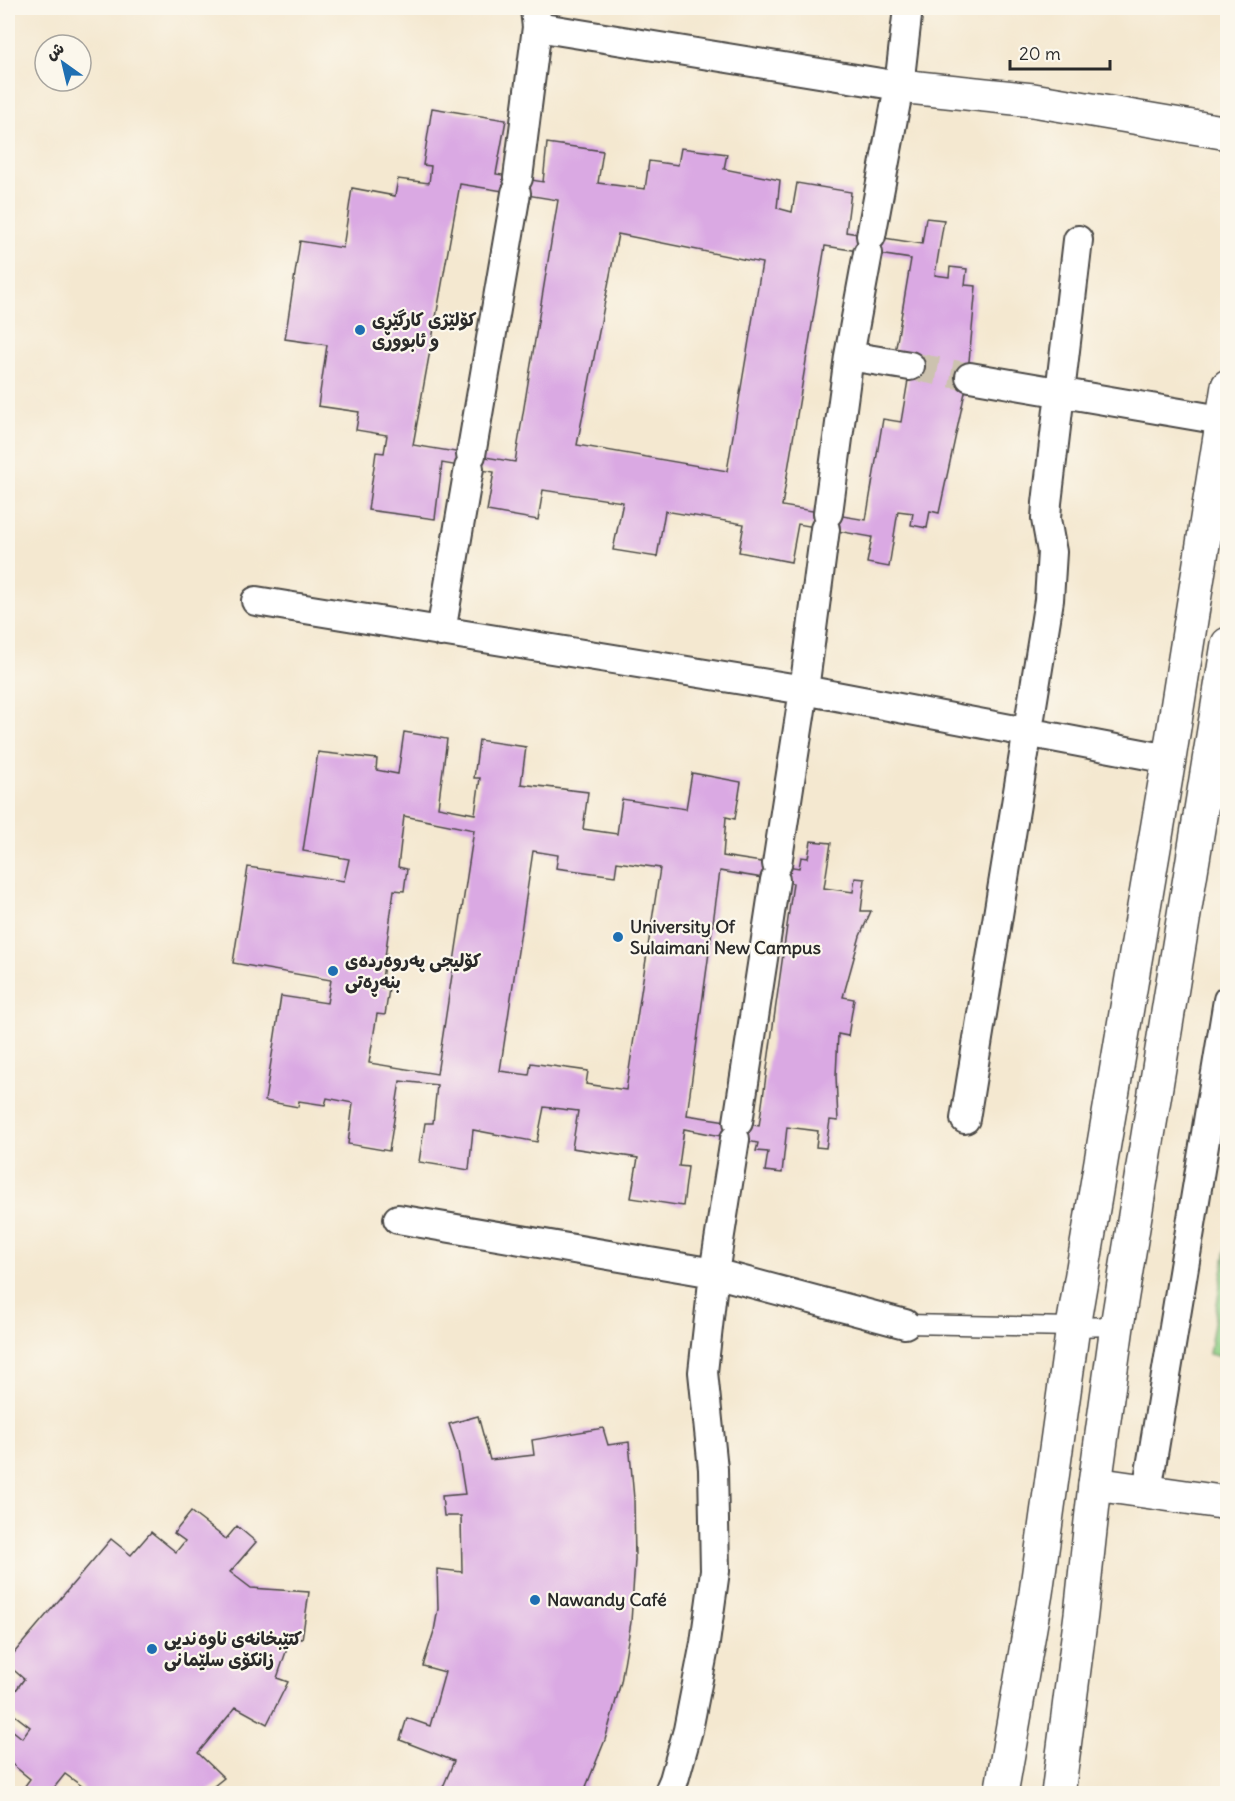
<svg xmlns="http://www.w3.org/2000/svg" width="1235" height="1801" font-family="Delius,'Playpen Sans Arabic',sans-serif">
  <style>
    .green { fill: #91d188; stroke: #5e7e5a; stroke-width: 1.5 }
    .building { fill: #daa9e3; fill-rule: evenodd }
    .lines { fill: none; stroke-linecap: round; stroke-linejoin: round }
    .pedestrian-tunnel { stroke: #ccc2af; stroke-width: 28; stroke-dasharray: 28 14; stroke-linecap: butt }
    .service-casing { stroke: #494744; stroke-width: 21 }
    .pedestrian-casing { stroke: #494744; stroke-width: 32 }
    .minor-casing { stroke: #494744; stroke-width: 36 }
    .tertiary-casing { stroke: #494744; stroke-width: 36 }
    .service { stroke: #fff; stroke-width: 18 }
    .pedestrian { stroke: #fff; stroke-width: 28 }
    .minor { stroke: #fff; stroke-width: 33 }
    .tertiary { stroke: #fff; stroke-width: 33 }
    .poi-dot { fill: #1f6fb2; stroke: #fbf7ec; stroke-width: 2 }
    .labels { text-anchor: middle; stroke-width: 4.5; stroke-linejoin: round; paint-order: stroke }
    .poi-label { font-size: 18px; font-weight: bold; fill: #2b2b2b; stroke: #fbf7ec; text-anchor: start }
  </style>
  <rect width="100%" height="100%" fill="#fbf7ec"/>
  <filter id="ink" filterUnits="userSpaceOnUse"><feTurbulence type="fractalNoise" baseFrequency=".0167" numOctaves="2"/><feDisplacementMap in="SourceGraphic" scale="12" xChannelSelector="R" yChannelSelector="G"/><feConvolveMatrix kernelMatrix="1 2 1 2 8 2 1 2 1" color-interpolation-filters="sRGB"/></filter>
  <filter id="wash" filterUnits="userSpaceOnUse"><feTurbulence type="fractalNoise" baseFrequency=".008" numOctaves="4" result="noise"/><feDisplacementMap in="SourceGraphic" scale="24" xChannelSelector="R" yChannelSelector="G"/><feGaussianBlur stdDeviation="1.35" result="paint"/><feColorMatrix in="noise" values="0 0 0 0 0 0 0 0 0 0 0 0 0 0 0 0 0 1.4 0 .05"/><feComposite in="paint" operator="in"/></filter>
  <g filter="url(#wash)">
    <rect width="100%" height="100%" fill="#f4e8d0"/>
    <path class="green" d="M1227,1242V1358L1209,1354Z"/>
    <g id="blocks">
      <path class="building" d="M432,108L506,120L496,174L543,182L547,143L603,151L598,183L645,189L649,161L678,165L681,148L727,154L724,169L780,180L777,208L792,212L797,183L851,192L846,232L922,244L926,218L944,220L935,275L949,277L950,267L967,269L965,285L976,286L967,383L939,513L930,511L927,528L911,525L913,513L898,511L889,567L867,563L872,537L798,524L791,562L739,552L744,524L665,511L657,557L613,550L623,502L543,490L538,520L487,511L494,472L442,463L435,519L368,510L376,452L384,453L387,435L356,430L359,412L318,406L327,345L285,339L300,241L343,248L352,188L395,196L398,179L429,183L431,166L423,165ZM460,184L558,200L515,462L413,445ZM618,234L762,263L727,471L577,445ZM825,246L911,259L894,359L911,362L901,422L883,419L866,520L782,506Z
        M404,732L447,739L438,807L475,814L480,778H474L479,740L526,747L521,784L588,792L583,829L617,834L622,799L686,809L692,773L741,782L735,819L726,817L723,856L799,868L801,857L808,858L811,841L831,843L824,888L853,892L855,878L865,879L861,911H871L860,936L843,997L854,999L848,1036L838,1034L836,1076L838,1121L830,1120L826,1148L816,1147L818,1131L787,1127L782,1173L765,1171L768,1152L756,1151L758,1143L684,1129L679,1166L688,1167L683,1206L631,1198L638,1158L572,1148L578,1111L544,1107L537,1142L473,1130L469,1170L419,1162L425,1123H433L437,1085L400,1081L389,1151L348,1144L353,1103L327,1098L325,1105L299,1101L298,1107L265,1101L281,996L327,1003L331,980L233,963L248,867L344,881L349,859L303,851L318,752L377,759L376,770L398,774ZM404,816L474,830L437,1074L369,1063L377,1014L385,1015L389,989L381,987L394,890L404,891L407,869L398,867ZM533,851L558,855L556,868L615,876L617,862L660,868L626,1090L586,1084L588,1071L531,1063L529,1075L500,1071ZM720,871L793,883L759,1126L687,1115Z
        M478,1416L490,1460L534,1455L532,1440L603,1428L608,1445L629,1442L634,1499L635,1560L631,1622L621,1682L605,1740L583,1794H440L454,1761L400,1740L407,1718L430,1726L445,1672L423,1666L434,1631L438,1609L437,1569L462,1572L461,1516H444L442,1496L465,1494L458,1451L449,1424Z
        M191,1512L226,1539L237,1526L256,1542L230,1572L251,1588L309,1592L302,1639L291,1637L277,1678L288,1682L267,1724L236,1707L198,1753L224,1778L204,1794H84L83,1787L65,1774L49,1794H19L30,1779L8,1761V1735L12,1730L22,1738L30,1727L8,1710V1701L24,1679L8,1665V1660L111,1539L131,1555L151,1532L176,1552L185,1541L174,1533Z"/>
    </g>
  </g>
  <g filter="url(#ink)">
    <use href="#blocks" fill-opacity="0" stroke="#494744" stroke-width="1.5"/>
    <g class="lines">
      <path class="pedestrian-tunnel" d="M910,366L970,377"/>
      <defs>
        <path id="service" d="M905,1324L1073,1327L1117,1326"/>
        <path id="pedestrian" d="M537,27L899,86
          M518,178L537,27L535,10
          M871,236L899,86L908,8
          M849,356L910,366
          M970,377L1221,420
          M471,455L516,193
          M828,513L849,356L868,253
          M256,601L804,690L1169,759
          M441,632L469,468
          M777,864L804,690L825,529
          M965,1119L1049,600L1052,552L1046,519L1047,503L1078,240
          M738,1122L775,880
          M398,1219L714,1273L905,1324
          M1147,1491L1228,1000
          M668,1794L674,1780L688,1730L705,1643L715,1571L713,1469L703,1372L714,1273L735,1139"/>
        <path id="minor" d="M899,86L1033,100L1228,133
          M1095,1484L1228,1503"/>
        <path id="tertiary" d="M1001,1794L1036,1593L1073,1327L1169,759L1228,386
          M1058,1794L1081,1614L1095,1484L1117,1326L1228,644"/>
      </defs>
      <use href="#service" class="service-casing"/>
      <use href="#pedestrian" class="pedestrian-casing"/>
      <use href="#minor" class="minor-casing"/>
      <use href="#tertiary" class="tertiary-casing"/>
      <use href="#service" class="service"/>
      <use href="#pedestrian" class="pedestrian"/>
      <use href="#minor" class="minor"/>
      <use href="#tertiary" class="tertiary"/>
    </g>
  </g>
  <g class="poi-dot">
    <circle cx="360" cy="330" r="6"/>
    <circle cx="618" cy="937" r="6"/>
    <circle cx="333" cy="971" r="6"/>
    <circle cx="535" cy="1600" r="6"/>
    <circle cx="152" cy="1649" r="6"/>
  </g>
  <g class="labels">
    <g class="poi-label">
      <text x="372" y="326">كۆلێژی كارگێڕی<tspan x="372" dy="21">و ئابووری</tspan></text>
      <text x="630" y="933">University Of<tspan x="630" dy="21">Sulaimani New Campus</tspan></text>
      <text x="345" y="967">کۆلیجی پەروەردەی<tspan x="345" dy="21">بنەڕەتی</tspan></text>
      <text x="547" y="1606">Nawandy Café</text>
      <text x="164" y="1645">کتێبخانەی ناوەندیی<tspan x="164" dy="21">زانکۆی سلێمانی</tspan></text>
    </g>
  </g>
  <rect width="1235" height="1801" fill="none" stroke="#fbf7ec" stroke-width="30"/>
  <g transform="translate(63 63) rotate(326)"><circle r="28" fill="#fbf7ec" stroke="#a8a59f" stroke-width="1.5"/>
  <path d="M0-4.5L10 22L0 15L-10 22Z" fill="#1f6fb2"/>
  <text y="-9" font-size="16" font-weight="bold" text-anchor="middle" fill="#2b2b2b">ش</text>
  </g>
  <path d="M1010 60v9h100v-9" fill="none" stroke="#2b2b2b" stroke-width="3"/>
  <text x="1019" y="60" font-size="18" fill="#2b2b2b" stroke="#fbf7ec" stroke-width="4.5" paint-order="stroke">20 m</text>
</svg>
